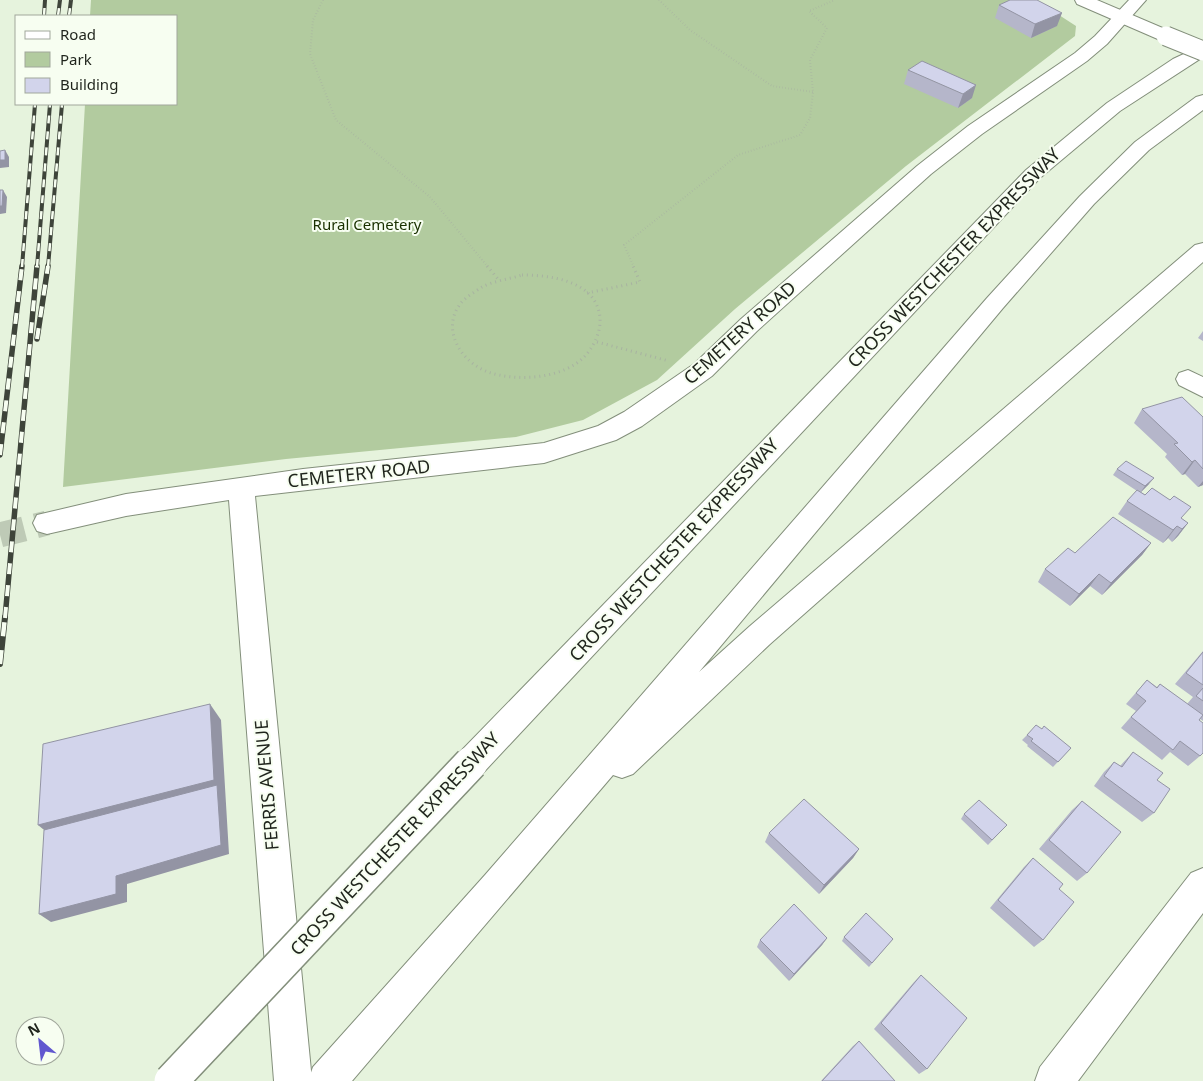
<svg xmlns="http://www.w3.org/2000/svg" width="1203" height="1081" font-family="'Noto Sans',sans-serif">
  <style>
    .green { fill: #b2cb9f }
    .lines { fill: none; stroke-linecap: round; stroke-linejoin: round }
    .minor-tunnel { stroke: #becab6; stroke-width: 25; stroke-dasharray: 25 12; stroke-linecap: butt }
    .minor-casing { stroke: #838f7b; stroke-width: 2 }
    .major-casing { stroke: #838f7b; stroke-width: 2 }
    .highway-casing { stroke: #838f7b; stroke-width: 2 }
    .path-far1 { stroke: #a8b3a1; stroke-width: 2; stroke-dasharray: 0.5 2.5; stroke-linecap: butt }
    .path { stroke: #a8b3a1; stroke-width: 3; stroke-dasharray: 1 4; stroke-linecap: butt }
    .minor { fill: #fff; fill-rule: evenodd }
    .major { fill: #fff; fill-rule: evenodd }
    .highway { fill: #fff; fill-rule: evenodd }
    .rail-far2-casing { stroke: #3e443a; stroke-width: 4 }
    .rail-far1-casing { stroke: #3e443a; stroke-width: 5.5 }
    .rail-casing { stroke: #3e443a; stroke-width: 6 }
    .rail-far2 { stroke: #f7fef1; stroke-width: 2.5; stroke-dasharray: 8; stroke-linecap: butt }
    .rail-far1 { stroke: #f7fef1; stroke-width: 4; stroke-dasharray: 11; stroke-linecap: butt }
    .rail { stroke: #f7fef1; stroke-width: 4.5; stroke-dasharray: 14; stroke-linecap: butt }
    .major-bridge-casing { stroke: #838f7b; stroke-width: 21; stroke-linecap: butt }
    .highway-bridge-casing { stroke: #838f7b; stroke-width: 36; stroke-linecap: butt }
    .major-bridge { stroke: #fff; stroke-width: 19 }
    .highway-bridge { stroke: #fff; stroke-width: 33 }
    .wall { fill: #b5b6ca }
    .shaded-wall { fill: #9394a4 }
    .building { fill: #d2d4eb; stroke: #9394a4 }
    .labels { text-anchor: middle; stroke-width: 4; stroke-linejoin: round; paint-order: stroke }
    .far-park-label { font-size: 15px; fill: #1a3100; stroke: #f7fef1 }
    .street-label { font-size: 18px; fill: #1f241c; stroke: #f7fef1 }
  </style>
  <rect width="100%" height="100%" fill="#e6f3dd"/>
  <path class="green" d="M91,0H1023L1059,15L1076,26L1075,36L906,166L735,309L657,380L583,420L516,437L286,459L63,487L85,104H176V16H90Z"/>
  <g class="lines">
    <path class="minor-tunnel" d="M0,535L47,523"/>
    <defs>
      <path id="minor" d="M1129,0H1146L1107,44L1087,61L982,134L931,174L757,331L712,376L642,426L616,440L544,463L255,496L312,1081H274L229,500L126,516L47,534L37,531L33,523L37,515L126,494L303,469L544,443L598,426L624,412L694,364L741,319L917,166L968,126L1075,53L1095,36Z
        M1188,370L1203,377V397L1179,385L1176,379L1179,373Z
        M1203,868V913L1078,1081H1035L1040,1067L1191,873Z"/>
      <path id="major" d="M1075,0H1097L1172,32L1175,36L1172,40H1160L1077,4Z"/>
      <path id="highway" d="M1203,45V57L1120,111L1040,178L482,774L471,778L460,774L455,763L460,752L1026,170L1107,103L1173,59Z
        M1203,95V110L1149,150L1094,204L1003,308L699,672L750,626L1195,245L1203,243V262L770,644L633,774L622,778L613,775L352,1081H308L313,1067L485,875L987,298L1080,196L1135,142L1196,97Z"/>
    </defs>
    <use href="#minor" class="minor-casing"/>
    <use href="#major" class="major-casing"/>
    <use href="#highway" class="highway-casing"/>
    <path class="path-far1" d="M323,0L313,20L310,54L336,120L430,197L488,267
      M659,0L690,30L772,86L813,92
      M634,267L624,245L738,155L800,135L810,118L813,92L810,60L827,28L809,11L835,0"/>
    <path class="path" d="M487,266L498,279
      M522,275C551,275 597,281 600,318C601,332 594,346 585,356C564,379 516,382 488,372C461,362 440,329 461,303C466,297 476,291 482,287C493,281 510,279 522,275Z
      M587,293L640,282L633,266
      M597,342L669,361"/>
    <use href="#minor" class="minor"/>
    <use href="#major" class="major"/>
    <use href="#highway" class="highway"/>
    <defs>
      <path id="rail-far2" d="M44,16L45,0
        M58,16L60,0
        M69,16L71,0
        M22,267L35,104
        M37,267L50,104
        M48,267L62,104"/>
      <path id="rail-far1" d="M37,339L48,266
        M0,455L22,266
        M5,618L37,266"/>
      <path id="rail" d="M0,664L5,617"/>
    </defs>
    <use href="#rail-far2" class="rail-far2-casing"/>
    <use href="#rail-far1" class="rail-far1-casing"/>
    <use href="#rail" class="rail-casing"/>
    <use href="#rail-far2" class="rail-far2"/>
    <use href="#rail-far1" class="rail-far1"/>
    <use href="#rail" class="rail"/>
    <defs>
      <path id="major-bridge" d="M1166,36L1203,51"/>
      <path id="highway-bridge" d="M171,1081L471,763"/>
    </defs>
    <use href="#major-bridge" class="major-bridge-casing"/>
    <use href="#highway-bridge" class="highway-bridge-casing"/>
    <use href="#major-bridge" class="major-bridge"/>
    <use href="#highway-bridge" class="highway-bridge"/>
  </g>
  <path class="wall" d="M999,5L1057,26L1031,38L995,18Z
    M908,70L972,98L958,108L904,84Z
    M1203,331V341L1198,338Z
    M1142,409L1203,417V485L1198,487L1185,474L1182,475L1165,457L1167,454L1134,423Z
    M1117,469L1149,484L1141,492L1188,523L1178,536L1172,542L1168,538L1163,543L1118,514L1127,501L1137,491L1113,475Z
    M1151,543L1142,555L1102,595L1090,586L1070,606L1038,582L1045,569L1075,553Z
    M1203,651V721L1200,719L1199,720L1200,756L1188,766L1170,752L1162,760L1121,728L1136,711L1126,704L1147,680L1157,687L1160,684L1187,704L1193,697L1175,684Z
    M1042,729L1071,748L1053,767L1027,746L1028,745L1022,740L1027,735Z
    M1133,752L1157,780L1154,813L1142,822L1094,786L1104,772L1114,762L1120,766Z
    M1082,801L1087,873L1077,881L1039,849L1072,810Z
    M964,814L1007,825L988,845L961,819Z
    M769,833L859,849L853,858L819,894L765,842Z
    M1033,858L1043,940L1034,947L990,908L1024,867Z
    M844,937L893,939L869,967L842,941Z
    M827,938L822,945L789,981L757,947L760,940Z
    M921,975L927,1069L919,1074L874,1029L914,982Z
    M859,1041L895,1081H821L853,1046Z"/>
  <path class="shaded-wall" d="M1062,13L1057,26L1031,38L1035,24Z
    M976,85L972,98L958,108L963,94Z
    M5,150L9,157V167L0,168V160Z
    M3,190L7,197L6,213L0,214V206Z
    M1195,460L1185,474L1182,475L1192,462Z
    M1154,478L1149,484L1140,493L1145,486Z
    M1203,481V485L1198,487Z
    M1188,523L1178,536L1172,542L1182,529Z
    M1177,526L1168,538L1163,543L1173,530Z
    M1151,543L1142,555L1102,595L1111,583Z
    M1099,574L1090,586L1070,606L1079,594Z
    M210,704L221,720L229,854L127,884V902L51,922L39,914L55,839L38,825Z
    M859,849L853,858L819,894L824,885Z
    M827,938L822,945L789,981L794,974Z"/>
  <path class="building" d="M1010,0H1037L1062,13L1035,24L999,5Z
    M922,61L976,85L963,94L908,70Z
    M5,150V160H0V151Z
    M0,190H3L2,206H0Z
    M1182,397L1203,417V469L1195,460L1192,462L1174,444L1178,443L1142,409Z
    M1126,461L1154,478L1145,486L1117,469Z
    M1152,488L1170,500L1174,496L1191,507L1181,518L1188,523L1182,529L1177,526L1173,530L1127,501L1137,490L1145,495Z
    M1113,517L1151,543L1111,583L1099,574L1079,594L1045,569L1068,548L1075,553Z
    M1203,652V685L1186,673Z
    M1147,680L1157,688L1160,684L1203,715L1199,720L1203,723V753L1200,756L1180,741L1173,750L1131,717L1146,701L1136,693Z
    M1203,688V701L1196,696Z
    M210,704L214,780L38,825L43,744Z
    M1036,725L1042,729L1044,726L1071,748L1058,762L1031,741L1033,739L1027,735Z
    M1133,752L1163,773L1157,780L1170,789L1154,813L1104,776L1114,762L1122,767Z
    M217,785L221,845L116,876V894L39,914L44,830Z
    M804,799L859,849L824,885L769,833Z
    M979,800L1007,825L992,840L964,814Z
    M1082,801L1121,832L1087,873L1049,840Z
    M1033,858L1063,884L1059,889L1074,902L1043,940L998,900Z
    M794,904L827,938L794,974L760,940Z
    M866,913L893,939L872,963L844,937Z
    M921,975L967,1018L927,1069L881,1023Z
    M859,1041L895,1081H822Z"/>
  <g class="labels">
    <g class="far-park-label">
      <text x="367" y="230">Rural Cemetery</text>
    </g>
    <g class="street-label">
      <text transform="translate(954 258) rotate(-46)" y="6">CROSS WESTCHESTER EXPRESSWAY</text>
      <text transform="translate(740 333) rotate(-42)" y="6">CEMETERY ROAD</text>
      <text transform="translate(359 474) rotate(-6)" y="6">CEMETERY ROAD</text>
      <text transform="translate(674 550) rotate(-47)" y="6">CROSS WESTCHESTER EXPRESSWAY</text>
      <text transform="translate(267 785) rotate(-95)" y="6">FERRIS AVENUE</text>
      <text transform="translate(395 844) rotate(-47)" y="6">CROSS WESTCHESTER EXPRESSWAY</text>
    </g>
  </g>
  <rect x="15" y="15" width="162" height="90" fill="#f7fef1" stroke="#a1a79c"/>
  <rect x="25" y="31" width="25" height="8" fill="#ffffff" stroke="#a1a79c"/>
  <text x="60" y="40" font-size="15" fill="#1f241c">Road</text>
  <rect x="25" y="52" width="25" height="15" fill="#b2cb9f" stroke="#a1a79c"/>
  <text x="60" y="65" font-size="15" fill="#1f241c">Park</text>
  <rect x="25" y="78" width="25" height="15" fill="#d2d4eb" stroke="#a1a79c"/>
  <text x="60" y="90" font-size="15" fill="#1f241c">Building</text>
  <g transform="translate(40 1041) rotate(332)"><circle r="24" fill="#f7fef1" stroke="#a1a79c"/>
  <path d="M0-4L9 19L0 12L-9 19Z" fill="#6157cf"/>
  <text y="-8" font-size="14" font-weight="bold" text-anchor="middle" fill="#1f241c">N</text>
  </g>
</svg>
